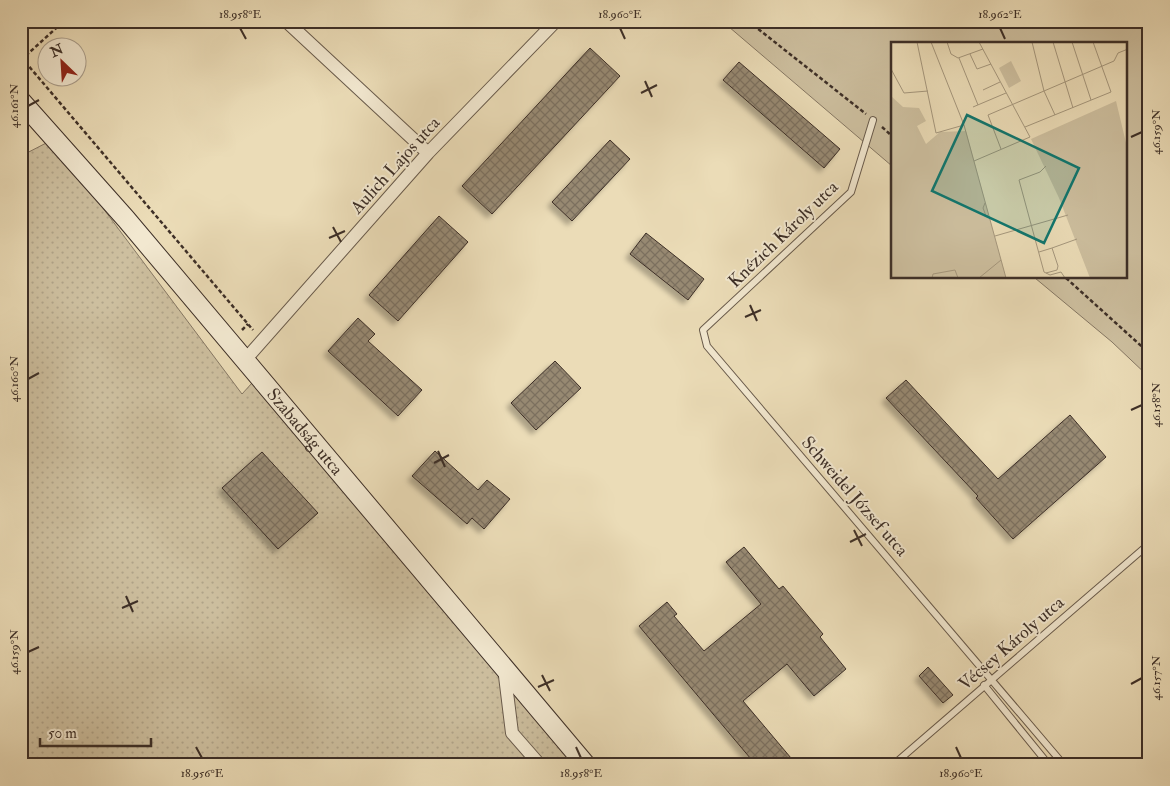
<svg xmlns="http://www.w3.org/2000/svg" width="1170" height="786" font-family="'IM FELL Double Pica',serif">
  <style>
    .grass { fill: url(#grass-dots); stroke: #857763 }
    .green { fill: #cdbf9f; stroke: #857763 }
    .building { fill: url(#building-cross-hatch); stroke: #3d2f27; filter: url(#shadow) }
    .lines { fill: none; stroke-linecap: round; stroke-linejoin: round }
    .lane-casing { stroke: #685a4b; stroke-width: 8 }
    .street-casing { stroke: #685a4b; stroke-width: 14 }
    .secondary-casing { stroke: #3d2f27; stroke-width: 21 }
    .path { stroke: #3d2f27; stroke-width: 2.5; stroke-dasharray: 4 2.5; stroke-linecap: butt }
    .lane { stroke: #f2e8d0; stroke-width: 6 }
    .street { stroke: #f2e8d0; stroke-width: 12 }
    .secondary { stroke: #f2e8d0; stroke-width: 19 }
    .ticks { fill: none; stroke: #3d2f27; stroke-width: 2 }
    .labels { text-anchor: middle; stroke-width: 4; stroke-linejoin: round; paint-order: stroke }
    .street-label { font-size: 18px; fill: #3d2f27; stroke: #f2e8d0 }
    .inset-road { fill: none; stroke: #a5977d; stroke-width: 1 }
    .view { fill: #0f766e; fill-opacity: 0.15; stroke: #0f766e; stroke-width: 2.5 }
    .inset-edge { fill: none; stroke: #3d2f27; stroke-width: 2.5 }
    .neatline { fill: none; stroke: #3d2f27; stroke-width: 2 }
    .ticks-label { font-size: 12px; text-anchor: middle; fill: #3d2f27 }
  </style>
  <defs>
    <pattern id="grass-dots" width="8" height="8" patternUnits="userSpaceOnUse" patternTransform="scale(1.25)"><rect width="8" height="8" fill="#cdbf9f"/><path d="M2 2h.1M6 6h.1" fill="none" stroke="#b1a489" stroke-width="1.8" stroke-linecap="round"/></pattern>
    <pattern id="building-cross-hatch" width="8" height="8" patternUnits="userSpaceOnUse" patternTransform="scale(1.25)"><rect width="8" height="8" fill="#978972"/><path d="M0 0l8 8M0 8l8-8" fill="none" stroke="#7c705e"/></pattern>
    <filter id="shadow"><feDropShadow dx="-4.5" dy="4.5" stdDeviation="2.5" flood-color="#0004"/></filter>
  </defs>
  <rect width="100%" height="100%" fill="#ebdcb7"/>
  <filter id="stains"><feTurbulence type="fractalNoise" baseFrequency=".004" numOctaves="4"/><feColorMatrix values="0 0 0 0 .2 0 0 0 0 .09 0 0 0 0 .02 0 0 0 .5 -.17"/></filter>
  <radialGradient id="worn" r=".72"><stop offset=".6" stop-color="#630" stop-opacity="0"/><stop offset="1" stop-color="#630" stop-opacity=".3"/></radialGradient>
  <path class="grass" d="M52,140L242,394L252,383L577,765H21V156Z"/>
  <path class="green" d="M722,21H1149V377L1112,342L1035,278H1126V44H892V166Z"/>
  <path class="building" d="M590,48L620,76L492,214L462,186Z
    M739,62L840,149L824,168L723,80Z
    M610,140L630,159L572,221L552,202Z
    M439,216L468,242L398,321L369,295Z
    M646,233L704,279L688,300L630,254Z
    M358,318L375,334L368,341L422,390L398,416L328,351Z
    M555,361L581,388L536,430L511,403Z
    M906,380L998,479L1070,415L1106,457L1013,539L976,498L978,496L886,398Z
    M435,451L478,490L487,480L510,499L484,529L472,518L467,524L412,476Z
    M262,452L318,513L278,549L222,488Z
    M744,547L779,589L783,586L823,634L820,637L846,669L814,696L787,664L743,701L791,758L782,765H756L639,626L667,602L677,614L674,616L704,651L761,604L726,562Z
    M928,667L953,695L943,703L919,676Z"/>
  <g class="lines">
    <defs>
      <path id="lane" d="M873,120L851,192L703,330L707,346L1064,765
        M984,685L1049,765
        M893,765L1149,544"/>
      <path id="street" d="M286,21L428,153
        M245,360L428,153L556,21
        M504,668L512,733L540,765"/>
      <g id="secondary">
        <path id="s1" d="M21,101L126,219L586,765"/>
      </g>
    </defs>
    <use href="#lane" class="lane-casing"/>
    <use href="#street" class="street-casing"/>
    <use href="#secondary" class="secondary-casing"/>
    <path class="path" d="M748,21L866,114
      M21,57L253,330
      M21,60L64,21
      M882,127L892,136
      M1066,278L1149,353
      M242,330L248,324"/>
    <use href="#lane" class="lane"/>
    <use href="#street" class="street"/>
    <use href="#secondary" class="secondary"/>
  </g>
  <path class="ticks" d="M240,28L246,39M620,28L625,39M1000,28L1005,39M645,81L652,97M641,93L657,85M28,106L39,100M1131,137L1142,132M333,227L341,242M329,238L345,231M750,305L757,321M745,317L761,310M28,379L39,373M1131,410L1142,405M438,451L445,467M434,463L449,455M854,530L862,546M850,542L866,534M126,596L133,612M122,608L138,601M28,652L39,647M542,675L550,691M1131,684L1142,678M538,687L554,680M196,747L202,758M576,747L581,758M956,747L961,758"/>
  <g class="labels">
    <g class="street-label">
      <text transform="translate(395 165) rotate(-48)" y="6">Aulich Lajos utca</text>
      <text transform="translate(783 234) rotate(-44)" y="6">Knézich Károly utca</text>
      <text dy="6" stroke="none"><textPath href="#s1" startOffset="436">Szabadság utca</textPath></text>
      <text transform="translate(855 496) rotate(49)" y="6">Schweidel József utca</text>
      <text transform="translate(1011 643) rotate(-41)" y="6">Vécsey Károly utca</text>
    </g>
  </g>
  <g transform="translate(891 42)">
    <rect width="236" height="236" fill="#ebdcb7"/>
    <path d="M0,54L12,65L28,66L35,79L26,84L35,102L49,90L75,89L115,236H0Z" fill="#cdbf9f"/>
    <path d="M120,19L130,39L118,46L108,26ZM225,59L236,105V236H199L168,156L140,97Z" fill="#cdbf9f"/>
    <path class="inset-road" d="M26,0L45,91L73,83M40,0L73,83L115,236M56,0L60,12L67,16L92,7M141,0L153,49L164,73M162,0L182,66M181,0L200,58M79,12L86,27L100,22M68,16L87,63M0,27L13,51L37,49M92,48L109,40M82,65L115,51M134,85L220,50L202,0M110,107L97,73L223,19L227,11L237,7M83,119L139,95L88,0M155,124L149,130L128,138L153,230L159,233L170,230L174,236M94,161L92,166L95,174L97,173M104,194L177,173M161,206L186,197M148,210L161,206L167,224L166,228L155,231M41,236L42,232L64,228L67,236M88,236L110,218"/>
    <path class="view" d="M76,73L188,126L153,201L41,149Z"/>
    <rect width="236" height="236" class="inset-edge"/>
  </g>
  <rect width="1170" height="786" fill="none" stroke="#ebdcb7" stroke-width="55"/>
  <g transform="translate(62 62) rotate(335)"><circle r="24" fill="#f2e8d0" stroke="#aa9e8c"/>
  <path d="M0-4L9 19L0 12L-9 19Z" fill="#8f2418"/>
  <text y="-8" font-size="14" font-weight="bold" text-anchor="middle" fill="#3d2f27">N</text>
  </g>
  <path d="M40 738v8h111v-8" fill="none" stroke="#3d2f27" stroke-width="2.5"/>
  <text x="48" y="738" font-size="15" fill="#3d2f27" stroke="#f2e8d0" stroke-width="4" paint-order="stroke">50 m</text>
  <rect x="28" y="28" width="1114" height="730" class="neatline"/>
  <g class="ticks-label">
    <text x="240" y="18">18.958°E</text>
    <text x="620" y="18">18.960°E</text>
    <text x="1000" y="18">18.962°E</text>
    <text transform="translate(14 106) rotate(-90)" y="4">46.161°N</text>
    <text transform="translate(1156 132) rotate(-90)" y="4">46.159°N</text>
    <text transform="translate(14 379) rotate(-90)" y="4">46.160°N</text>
    <text transform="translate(1156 405) rotate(-90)" y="4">46.158°N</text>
    <text transform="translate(14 652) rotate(-90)" y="4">46.159°N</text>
    <text transform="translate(1156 678) rotate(-90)" y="4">46.157°N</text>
    <text x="202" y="777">18.956°E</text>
    <text x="581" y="777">18.958°E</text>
    <text x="961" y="777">18.960°E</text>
  </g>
  <rect width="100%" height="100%" filter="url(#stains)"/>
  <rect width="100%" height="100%" fill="url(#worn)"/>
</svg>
